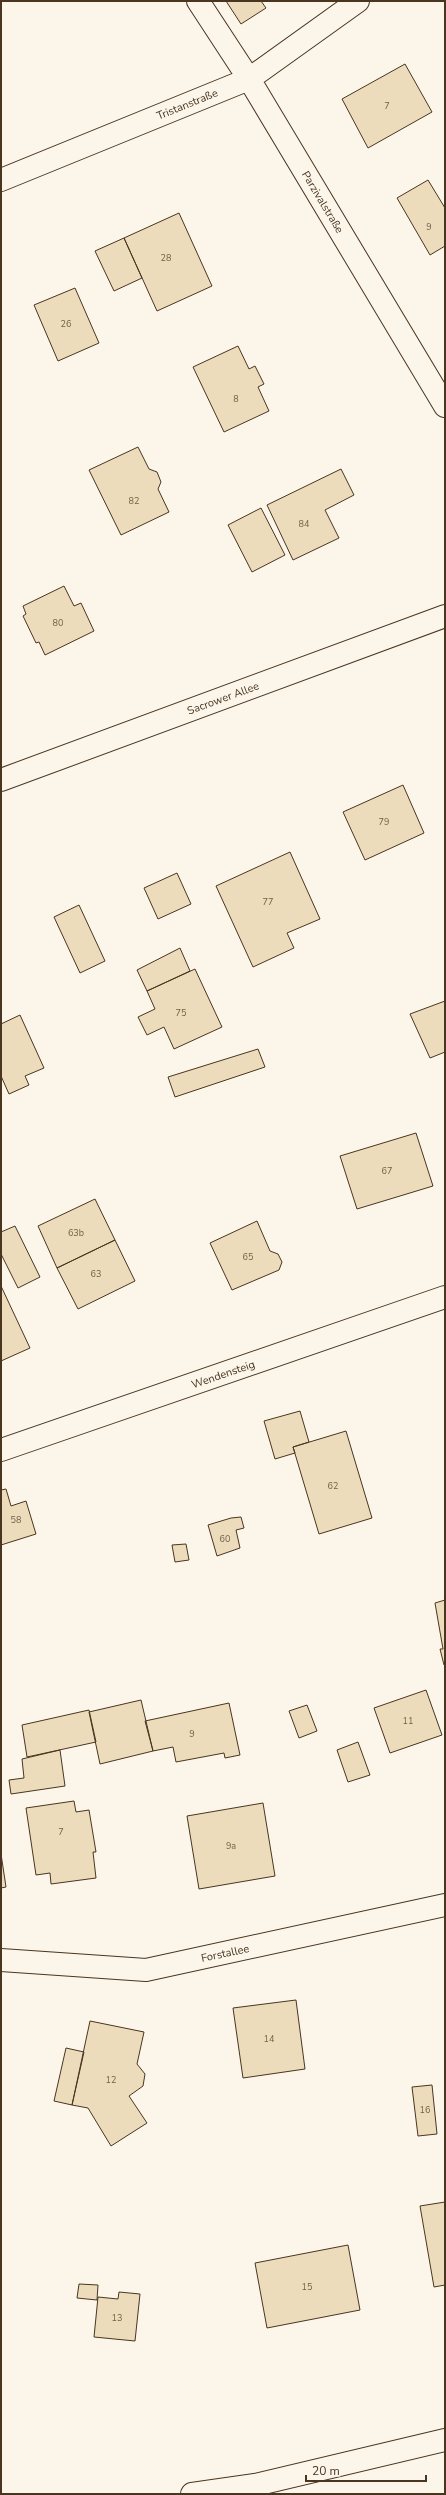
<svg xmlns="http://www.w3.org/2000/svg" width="446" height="2495" font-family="'Nunito Sans',sans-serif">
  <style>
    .building { fill: #ecdcbc; stroke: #4a3520 }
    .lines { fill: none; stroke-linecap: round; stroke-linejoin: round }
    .minor-casing { stroke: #4a3520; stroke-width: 24 }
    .minor { stroke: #fbf6e9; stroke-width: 22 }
    .labels { text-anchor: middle; stroke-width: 3; stroke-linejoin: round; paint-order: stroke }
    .number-label { font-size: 9px; fill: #725f47 }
    .street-label { font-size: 11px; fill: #4a3520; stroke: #fbf6e9 }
  </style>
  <rect width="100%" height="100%" fill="#fbf6e9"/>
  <path class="building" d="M226,1H261L266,8L241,24Z
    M405,64L432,112L368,148L342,99Z
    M428,180L445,208V246L430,255L397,198Z
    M179,213L212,286L157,311L124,238Z
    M124,238L142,278L114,291L95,251Z
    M75,288L99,343L58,361L34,305Z
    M238,346L249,369L255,366L264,384L258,387L269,411L224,432L193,367Z
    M138,447L149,469L157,472L161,482L158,489L169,512L121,535L89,470Z
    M341,469L354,495L325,510L339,538L293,560L267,505Z
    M261,508L285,555L252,572L228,525Z
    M64,586L74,606L81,603L94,631L45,655L39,642L36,643L23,616L26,614L23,606Z
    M403,785L424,833L365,860L343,812Z
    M290,852L320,919L287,933L294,948L253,967L216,886Z
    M177,873L191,904L158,919L144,888Z
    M79,905L105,961L80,973L54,917Z
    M180,948L190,971L147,991L137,970Z
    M195,969L222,1027L174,1049L164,1027L147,1035L138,1017L155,1009L147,991Z
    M445,1001V1052L430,1058L410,1014Z
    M20,1015L44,1068L25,1076L29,1085L9,1094L1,1076V1024Z
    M258,1049L265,1067L175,1097L168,1077Z
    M416,1133L433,1186L357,1209L340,1156Z
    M95,1199L115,1240L57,1268L38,1226Z
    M257,1221L270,1251L278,1254L282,1262L279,1270L232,1290L210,1243Z
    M15,1226L40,1277L18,1288L1,1254V1232Z
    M115,1240L135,1281L78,1309L57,1268Z
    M1,1286L30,1348L1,1361Z
    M300,1411L309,1442L293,1447L295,1453L275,1459L264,1421Z
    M346,1431L372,1518L319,1534L293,1447Z
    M6,1489L11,1506L26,1501L36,1534L1,1545V1490Z
    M241,1517L244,1528L236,1530L240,1548L217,1556L208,1525L231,1518Z
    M186,1544L189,1560L175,1562L172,1545Z
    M445,1600V1664L444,1665L440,1649H443L435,1603Z
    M426,1690L442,1735L390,1753L374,1708Z
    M141,1700L153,1751L100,1764L89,1712Z
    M229,1703L240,1755L225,1758L224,1753L176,1762L173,1747L153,1751L145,1721Z
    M307,1705L317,1731L299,1738L289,1711Z
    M89,1710L96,1742L27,1757L22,1725Z
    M358,1742L370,1775L348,1782L337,1750Z
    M60,1750L65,1786L11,1794L9,1780L24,1778L22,1759Z
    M74,1801L76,1812L89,1810L96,1852H93L96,1878L51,1884L50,1873L36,1875L26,1808Z
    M263,1803L275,1876L199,1889L187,1816Z
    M1,1854L6,1887L1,1888Z
    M296,2000L305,2069L243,2078L233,2008Z
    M90,2021L144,2032L137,2064L145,2074L143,2086L129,2096L147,2123L111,2146L88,2108L72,2105Z
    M66,2048L84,2052L72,2105L54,2101Z
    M432,2085L437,2134L418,2136L412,2087Z
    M445,2202V2285L434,2287L420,2206Z
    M348,2245L360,2310L267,2328L255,2263Z
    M79,2284L98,2285L97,2300L77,2298Z
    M119,2292L140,2294L135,2341L94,2337L98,2297L118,2299Z"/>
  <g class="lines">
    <defs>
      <path id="minor" d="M198,1L249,79L445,406
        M1,180L249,79L358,1
        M1,780L445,616
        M1,1450L445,1297
        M1,1960L146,1970L445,1905
        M192,2494L255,2485L445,2440"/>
    </defs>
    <use href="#minor" class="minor-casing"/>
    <use href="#minor" class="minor"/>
  </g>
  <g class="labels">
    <g class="number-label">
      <text x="387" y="109">7</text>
      <text x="429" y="230">9</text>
      <text x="166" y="261">28</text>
      <text x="66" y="327">26</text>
      <text x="236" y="402">8</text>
      <text x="134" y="504">82</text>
      <text x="304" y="527">84</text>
      <text x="58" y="626">80</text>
      <text x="384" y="825">79</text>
      <text x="268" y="905">77</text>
      <text x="181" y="1016">75</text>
      <text x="387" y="1174">67</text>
      <text x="76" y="1236">63b</text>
      <text x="248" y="1260">65</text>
      <text x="96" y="1277">63</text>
      <text x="333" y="1489">62</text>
      <text x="16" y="1523">58</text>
      <text x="225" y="1542">60</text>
      <text x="408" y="1724">11</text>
      <text x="192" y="1737">9</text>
      <text x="61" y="1835">7</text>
      <text x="231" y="1849">9a</text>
      <text x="269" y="2042">14</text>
      <text x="111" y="2083">12</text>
      <text x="425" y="2113">16</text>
      <text x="307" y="2290">15</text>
      <text x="117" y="2321">13</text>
    </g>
    <g class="street-label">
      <text transform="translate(187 104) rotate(-22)" y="4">Tristanstraße</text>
      <text transform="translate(323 202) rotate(59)" y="4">Parzivalstraße</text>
      <text transform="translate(223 698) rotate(-20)" y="4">Sacrower Allee</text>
      <text transform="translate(223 1374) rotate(-19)" y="4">Wendensteig</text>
      <text transform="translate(225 1953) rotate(-12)" y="4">Forstallee</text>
    </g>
  </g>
  <rect width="446" height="2495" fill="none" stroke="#4a3520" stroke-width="4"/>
  <path d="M306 2475v6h120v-6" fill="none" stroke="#4a3520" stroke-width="2"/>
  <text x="312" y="2475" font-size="12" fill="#4a3520" stroke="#fbf6e9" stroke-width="3" paint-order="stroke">20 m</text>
</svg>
